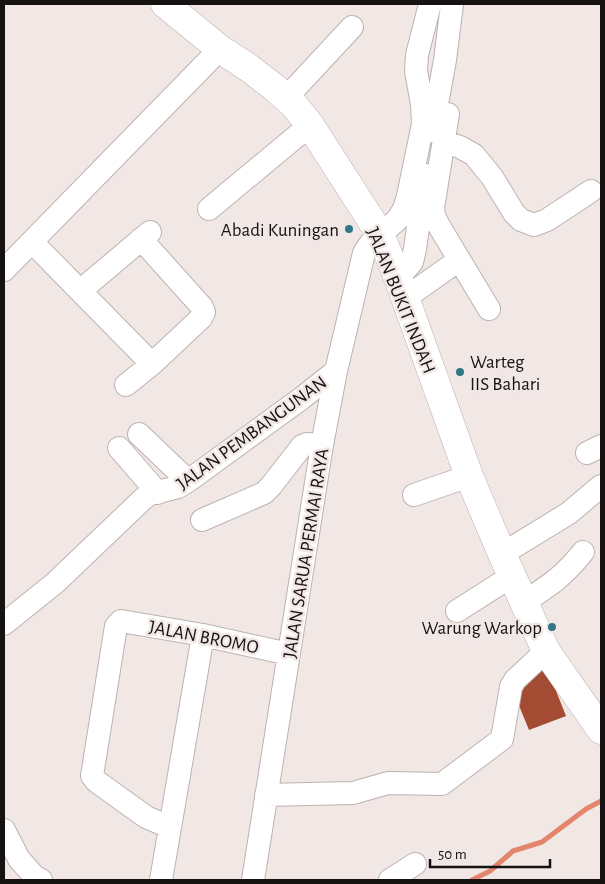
<svg xmlns="http://www.w3.org/2000/svg" width="605" height="884" font-family="'Alegreya Sans',sans-serif">
  <style>
    .lines { fill: none; stroke-linecap: round; stroke-linejoin: round }
    .stream { stroke: #e3856a; stroke-width: 5 }
    .building { fill: #a34c33 }
    .minor-casing { stroke: #bcb3b1; stroke-width: 24 }
    .major-casing { stroke: #bcb3b1; stroke-width: 29 }
    .minor { stroke: #fff; stroke-width: 22 }
    .major { stroke: #fff; stroke-width: 28 }
    .poi-dot { fill: #337787; stroke: #f1e7e5; stroke-width: 2 }
    .labels { text-anchor: middle; stroke-width: 5; stroke-linejoin: round; paint-order: stroke }
    .poi-label { font-size: 19px; fill: #151211; stroke: #f1e7e5; text-anchor: end }
    .street-label { font-size: 19px; fill: #151211; stroke: #f1e7e5 }
  </style>
  <rect width="100%" height="100%" fill="#f1e7e5"/>
  <g class="lines">
    <path class="stream" d="M472,880L490,871L513,851L542,842L586,809L601,801"/>
  </g>
  <path class="building" d="M547,668L566,716L529,730L513,691L522,679Z"/>
  <g class="lines">
    <defs>
      <path id="minor" d="M286,98L352,27
        M448,114L433,208L434,216L439,226L489,309
        M432,131L445,60L452,4
        M443,141L460,147L474,155L492,177L514,213L521,220L534,225L547,220L591,191
        M209,209L310,125
        M32,242L152,364
        M4,270L220,49
        M398,278L412,262L415,249L425,175
        M80,291L150,232
        M404,299L459,260
        M126,385L152,364L201,318L204,312L202,307L141,239
        M139,434L188,481
        M119,448L158,493
        M587,453L601,446
        M414,495L469,476
        M202,520L264,493L271,486L302,446L307,444L322,445
        M502,554L569,513L601,486
        M524,602C550,585 563,577 583,552
        M457,611L512,576
        M4,624L55,583L143,499L150,494L178,487L188,481L302,398L336,371
        M266,795L353,793L388,783L442,784L502,739L511,687L515,680L546,651
        M169,827L146,817L96,781L92,776L116,626L121,621L203,635L289,654
        M4,830L19,859L34,876L41,880
        M161,880L203,635
        M253,880L322,445L336,371L364,253L370,244L398,219L404,209L408,196L423,124L422,104L416,71L417,55L430,4
        M390,880L415,864"/>
      <path id="major" d="M165,4L220,49L249,68L275,88L294,105L310,125L380,234L398,278L469,476L502,554L546,651L601,730"/>
    </defs>
    <use href="#minor" class="minor-casing"/>
    <use href="#major" class="major-casing"/>
    <use href="#minor" class="minor"/>
    <use href="#major" class="major"/>
  </g>
  <g class="poi-dot">
    <circle cx="349" cy="229" r="5"/>
    <circle cx="460" cy="372" r="5"/>
    <circle cx="552" cy="627" r="5"/>
  </g>
  <g class="labels">
    <g class="poi-label">
      <text x="339" y="236">Abadi Kuningan</text>
      <text x="470" y="368" text-anchor="start">Warteg<tspan x="470" dy="22">IIS Bahari</tspan></text>
      <text x="542" y="634">Warung Warkop</text>
    </g>
    <g class="street-label">
      <text transform="translate(402 300) rotate(68)" y="7">JALAN BUKIT INDAH</text>
      <text transform="translate(251 432) rotate(-36)" y="7">JALAN PEMBANGUNAN</text>
      <text transform="translate(305 553) rotate(-81)" y="7">JALAN SARUA PERMAI RAYA</text>
      <text transform="translate(204 636) rotate(11)" y="7">JALAN BROMO</text>
    </g>
  </g>
  <rect width="605" height="884" fill="none" stroke="#151211" stroke-width="10"/>
  <path d="M430 859v8h120v-8" fill="none" stroke="#151211" stroke-width="2.5"/>
  <text x="438" y="859" font-size="15" fill="#151211" stroke="#f1e7e5" stroke-width="4" paint-order="stroke">50 m</text>
</svg>
